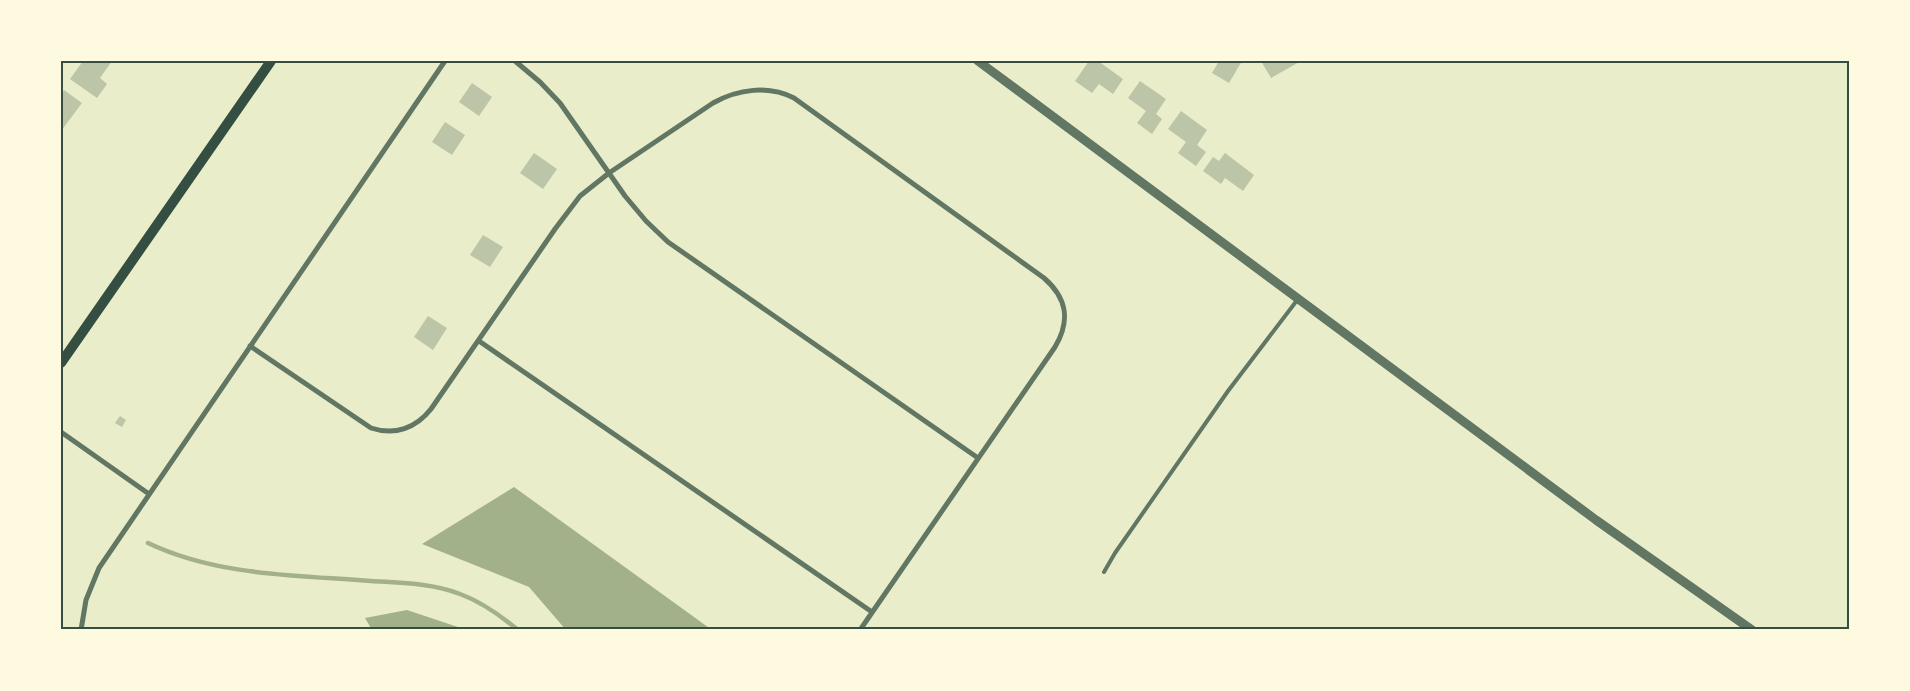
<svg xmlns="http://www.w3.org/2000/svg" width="1910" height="691" font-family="Helvetica,sans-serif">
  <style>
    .water { fill: #a3b18a }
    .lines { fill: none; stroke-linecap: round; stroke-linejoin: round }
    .stream { stroke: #a3b18a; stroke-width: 4.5 }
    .building { fill: #bcc5a7 }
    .service { stroke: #617663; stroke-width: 4 }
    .minor { stroke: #617663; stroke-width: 5 }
    .tertiary { stroke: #617663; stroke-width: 9 }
    .secondary { stroke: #344e41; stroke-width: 10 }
    .neatline { fill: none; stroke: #344e41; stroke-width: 2 }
  </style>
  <rect width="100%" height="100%" fill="#e9edc9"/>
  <path class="water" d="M514,487L712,630H566L529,587L422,544Z
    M407,610L467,630H372L365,618Z"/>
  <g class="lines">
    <path class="stream" d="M148,543C217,576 296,575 371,581C401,583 432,583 460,594C482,602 500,615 518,630"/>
  </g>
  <path class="building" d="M83,61H112L100,78L107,84L97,98L70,79Z
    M1089,61H1098L1123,79L1113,94L1099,84L1092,93L1075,81Z
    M1219,61H1242L1229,83L1212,73Z
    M1261,61H1301L1271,78Z
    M1140,81L1166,99L1156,114L1162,119L1152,134L1137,123L1146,111L1128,98Z
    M472,83L492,97L479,116L459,102Z
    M64,90L82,103L61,131V95Z
    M1181,111L1207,130L1197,145L1206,152L1196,166L1178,153L1186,142L1168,129Z
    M445,122L465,135L452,155L432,142Z
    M534,153L557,169L543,189L520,173Z
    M1225,153L1254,175L1243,191L1225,178L1221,184L1203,171L1213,157L1219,161Z
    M483,235L503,247L490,267L470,255Z
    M428,316L447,328L433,350L414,337Z
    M120,416L126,420L122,427L115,423Z"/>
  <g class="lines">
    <path class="service" d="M1104,572L1115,553L1228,391L1298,299"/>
    <path class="minor" d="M515,61L540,82L560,103L625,196L646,221L668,242L978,458
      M479,341L872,612
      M250,346L371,428C395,436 416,428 431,409L555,229L580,196L609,173L713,103C738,89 768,85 794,98L1044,278C1067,298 1071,320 1055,347L860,630
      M61,432L149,494
      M81,630L86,600L99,568L445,61"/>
    <path class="tertiary" d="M978,61L1596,520L1752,630"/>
    <path class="secondary" d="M61,363L271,61"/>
  </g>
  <rect width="1910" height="691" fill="none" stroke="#fefae0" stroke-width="125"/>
  <rect x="62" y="62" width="1786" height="566" class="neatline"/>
</svg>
